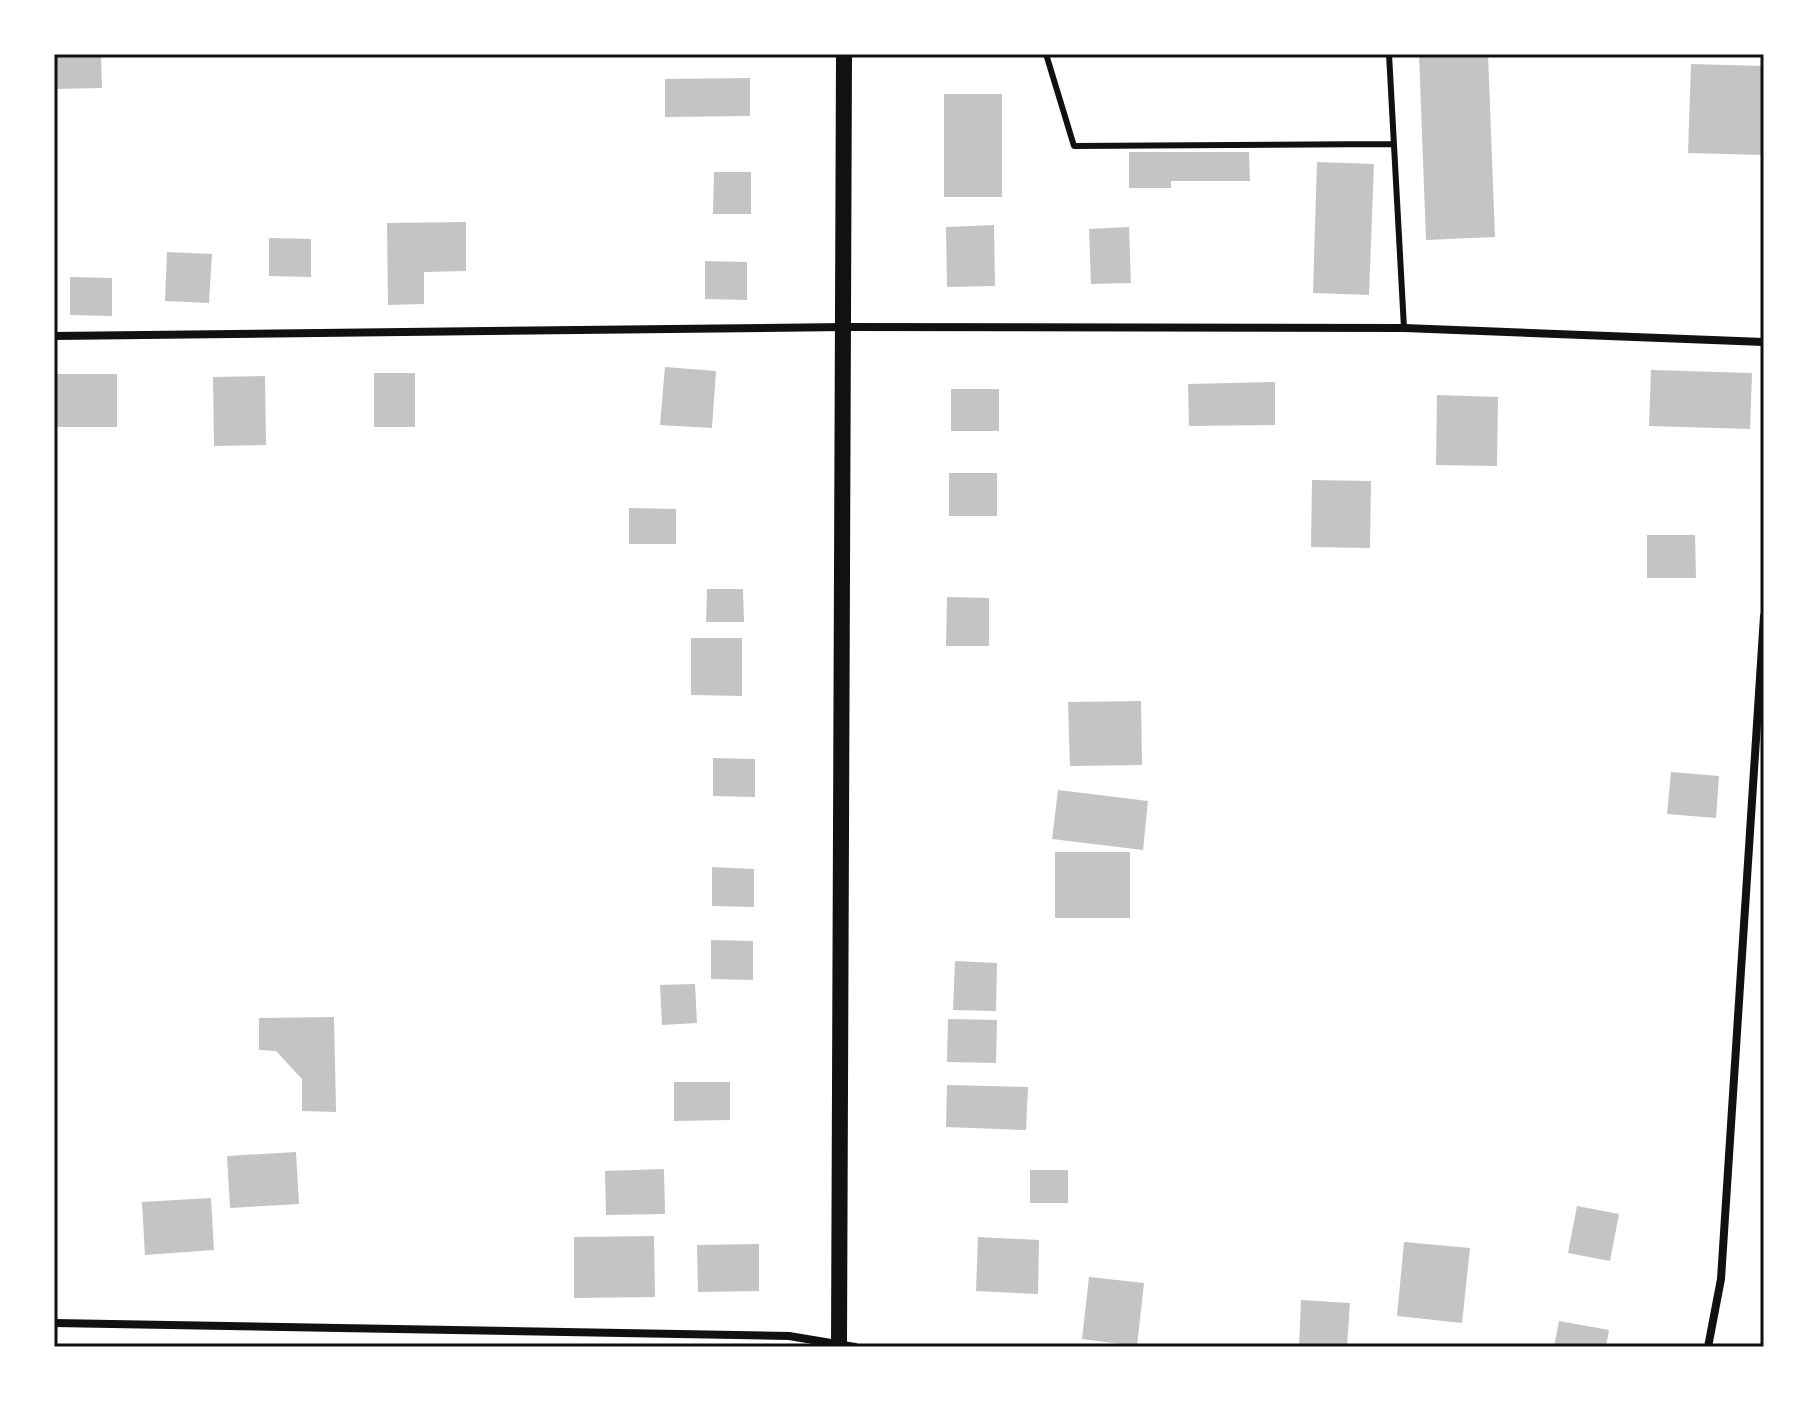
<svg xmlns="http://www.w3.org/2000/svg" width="1818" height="1401" font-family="'DM Sans',sans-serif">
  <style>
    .building { fill: #c4c4c4 }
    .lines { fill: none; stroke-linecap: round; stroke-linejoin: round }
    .service { stroke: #111; stroke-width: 6 }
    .minor { stroke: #111; stroke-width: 8 }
    .secondary { stroke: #111; stroke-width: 16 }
    .neatline { fill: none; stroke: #111; stroke-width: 3 }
  </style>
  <rect width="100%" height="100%" fill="#fff"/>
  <path class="building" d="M54,54H101L102,88L54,89Z
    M1419,54H1488L1495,237L1426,240Z
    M1691,64L1764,66V155L1688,153Z
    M750,78V116L665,117V79Z
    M944,94H1002V197H944Z
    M1129,152H1249L1250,181H1171V188H1129Z
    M1317,162L1374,164L1369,295L1313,293Z
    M714,172H751V214H713Z
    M466,222V271L424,272V304L388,305L387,223Z
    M994,225L995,286L947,287L946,227Z
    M1129,227L1131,283L1091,284L1089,229Z
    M269,238L311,239V277L269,276Z
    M167,252L212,254L209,303L165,301Z
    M705,261L747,262V300L705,299Z
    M70,277L112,278V316L70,315Z
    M665,367L716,371L712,428L660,425Z
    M1651,370L1752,373L1750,429L1649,426Z
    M374,373H415V427H374Z
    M54,374H117V427H54Z
    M265,376L266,445L214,446L213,377Z
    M1275,382V425L1189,426L1188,384Z
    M951,389H999V431H951Z
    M1437,395L1498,397L1497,466L1436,465Z
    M949,473H997V516H949Z
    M1312,480L1371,481L1370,548L1311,547Z
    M629,508L676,509V544H629Z
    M1647,535H1695L1696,578H1647Z
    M707,589H743L744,622H706Z
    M947,597L989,598V646H946Z
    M691,638H742V696L691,695Z
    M1141,701L1142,765L1070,766L1068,702Z
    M713,758L755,759V797L713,796Z
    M1671,772L1719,776L1716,818L1667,814Z
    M1058,790L1148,801L1143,850L1052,839Z
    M1055,852H1130V918H1055Z
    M712,867L754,869V907L712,906Z
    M711,940L753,941V980L711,979Z
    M955,961L997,963L996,1011L953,1010Z
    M695,984L697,1023L662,1025L660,985Z
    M334,1017L336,1112L302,1111V1079L276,1051L259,1050V1018Z
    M948,1019L997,1020L996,1063L947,1062Z
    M674,1082H730V1120L674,1121Z
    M947,1085L1028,1087L1026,1130L946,1127Z
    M296,1152L299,1204L230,1208L227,1156Z
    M664,1169L665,1214L606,1215L605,1171Z
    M1030,1170H1068V1203H1030Z
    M211,1198L214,1250L145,1255L142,1202Z
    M1577,1206L1619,1214L1610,1261L1568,1253Z
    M654,1236L655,1297L574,1298V1237Z
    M978,1237L1039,1240L1038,1294L976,1291Z
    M1404,1242L1470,1248L1462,1323L1397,1316Z
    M759,1244V1291L698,1292L697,1245Z
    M1089,1277L1144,1283L1137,1346L1082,1339Z
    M1301,1300L1350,1303L1347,1347H1299Z
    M1559,1321L1609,1330L1606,1347H1554Z"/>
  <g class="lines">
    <path class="service" d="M1046,54L1074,146L1392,144
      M1389,54L1404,328"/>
    <path class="minor" d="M54,336L845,327L1404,328L1764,342
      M54,1323L789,1336L855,1347
      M1708,1347L1721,1279L1764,616"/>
    <path class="secondary" d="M839,1347L844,54"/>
  </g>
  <rect width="1818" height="1401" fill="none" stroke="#ffffff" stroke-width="112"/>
  <rect x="56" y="56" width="1706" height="1289" class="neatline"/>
</svg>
